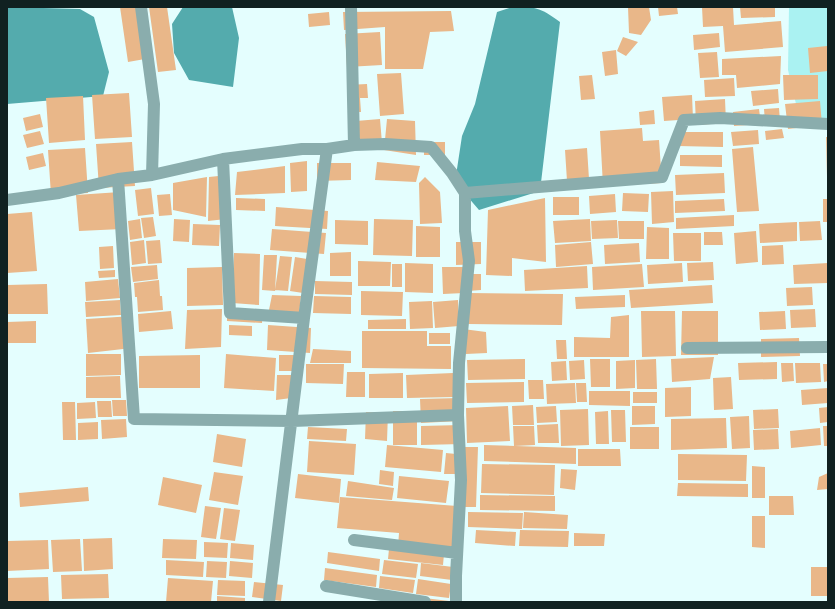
<svg xmlns="http://www.w3.org/2000/svg" width="835" height="609" font-family="Lato,sans-serif">
  <style>
    .green { fill: #aaf2f2 }
    .water { fill: #54abad }
    .building { fill: #e9b789 }
    .lines { fill: none; stroke-linecap: round; stroke-linejoin: round }
    .minor { stroke: #8aadad; stroke-width: 12 }
  </style>
  <rect width="100%" height="100%" fill="#e4fefe"/>
  <path class="green" d="M789,7H828V123L801,125L788,70Z"/>
  <path class="water" d="M7,7L80,9L94,17L109,72L103,96L7,104Z
    M183,7H232L239,38L233,87L189,80L174,53L172,24Z
    M512,7C537,7 539,7 560,22L540,191L479,210L455,182L462,136L475,104L497,12Z"/>
  <path class="building" d="M120,7H138L145,59L128,62Z
    M149,7H167L176,70L158,72Z
    M628,7H649L651,20L641,35L629,33Z
    M658,7H677L678,14L659,16Z
    M702,7H733L734,25L781,21L783,47L725,52L723,26L703,27Z
    M740,7H775V17L741,18Z
    M451,11L454,31L430,32L423,69H385V27L344,30L343,12Z
    M329,12L330,25L309,27L308,14Z
    M380,32L382,65L347,67L345,34Z
    M719,33L720,47L694,50L693,35Z
    M623,37L638,42L626,56L617,51Z
    M827,46L828,71L810,73L808,48Z
    M616,50L618,74L605,76L602,52Z
    M717,52L719,77L700,78L698,53Z
    M781,56L780,84L737,88L736,75H722V59Z
    M401,73L404,114L380,116L377,74Z
    M592,75L595,99L581,100L579,76Z
    M783,75H818V99L784,100Z
    M734,78L735,96L705,97L704,80Z
    M367,84L368,98H360L361,112H349L347,85Z
    M778,89L779,103L753,106L751,91Z
    M129,93L132,137L95,139L92,95Z
    M692,95L693,119L664,121L662,97Z
    M83,96L85,140L49,143L46,98Z
    M725,99L726,123L696,125L695,101Z
    M820,101L822,125L788,129L785,104Z
    M779,108L780,121L765,122L764,109Z
    M759,109L761,124L734,126L733,112Z
    M654,110L655,124L640,125L639,112Z
    M40,114L43,127L26,131L23,118Z
    M380,119L382,143L358,145L356,121Z
    M387,119L415,121L416,155L384,150Z
    M642,128L643,141L659,140L662,183L603,186L600,131Z
    M782,129L784,138L766,140L765,131Z
    M758,130L759,144L733,146L731,132Z
    M40,131L44,144L27,148L23,135Z
    M678,132H723V147L678,146Z
    M826,137H828V177H827Z
    M132,142L135,186L99,188L96,144Z
    M424,142H445V155H424Z
    M753,147L759,211L737,212L732,149Z
    M85,148L88,193L51,195L48,150Z
    M587,148L589,179L567,181L565,150Z
    M43,153L46,166L29,170L26,157Z
    M680,155H722V167L680,166Z
    M307,161V191L291,192L290,163Z
    M377,162L420,166L416,182L375,180Z
    M317,163H351V180L317,181Z
    M285,166V193L235,195L237,172Z
    M724,173L725,193L676,195L675,175Z
    M228,175L226,219L208,221L209,177Z
    M207,177L206,217L173,210V183Z
    M425,177L440,192L442,223L420,224L419,183Z
    M151,188L154,214L138,216L135,190Z
    M673,191L674,222L652,224L651,192Z
    M120,192L122,229L79,231L76,195Z
    M623,193L649,194L648,212L622,211Z
    M170,194L172,215L159,216L157,195Z
    M615,194L616,212L590,214L589,196Z
    M553,197H579V215H553Z
    M236,198L265,199V211L236,210Z
    M545,198L546,262L512,258V276L486,275L488,210Z
    M724,199L725,211L675,213V201Z
    M823,199H828V222H823Z
    M276,207L328,211L327,229L275,226Z
    M32,212L37,271L7,273V214Z
    M734,215V226L676,229V218Z
    M153,217L156,236L144,238L141,218Z
    M140,219L142,238L130,240L128,221Z
    M174,219L190,220L189,242L173,241Z
    M374,219L413,220L412,256L373,255Z
    M590,219L591,241L555,243L553,221Z
    M335,220L368,221V245L335,244Z
    M617,220L618,238L592,239L591,221Z
    M618,221H644V239H619Z
    M820,221L822,240L800,241L799,222Z
    M797,222V241L760,243L759,224Z
    M193,224L220,225L219,246L192,245Z
    M416,226L440,227V257H416Z
    M647,227L669,228V259H646Z
    M272,229L326,233L324,254L270,250Z
    M756,231L758,262L736,264L734,233Z
    M704,232H722L723,245H704Z
    M673,233H701V261H674Z
    M144,240L146,263L132,265L130,242Z
    M160,240L162,263L148,264L146,241Z
    M456,242H481V264L456,265Z
    M591,242L593,264L556,267L555,245Z
    M639,243L640,262L605,264L604,245Z
    M783,245L784,264L762,265V246Z
    M113,246L114,268L100,269L99,247Z
    M351,252V276H330V253Z
    M234,253L260,254L259,305L232,303Z
    M264,255H277L275,291L262,290Z
    M280,256L292,257L288,291L275,290Z
    M295,257L307,259L303,293L290,291Z
    M358,261L391,262L390,286H358Z
    M713,262L714,280L688,281L687,263Z
    M405,263L433,264V293L405,292Z
    M682,263L683,282L648,284L647,265Z
    M828,263V283L794,284L793,265Z
    M392,264H402V287H392Z
    M642,264L644,287L593,290L592,267Z
    M157,265L158,279L133,282L131,267Z
    M587,266L588,288L525,291L524,270Z
    M222,267L223,305L187,306V268Z
    M442,267H464V293L443,294Z
    M115,270V277L99,278L98,271Z
    M468,274H481V290L468,291Z
    M118,279L120,298L86,301L85,282Z
    M159,280L160,296H162L163,310L138,312L137,297H135L134,283Z
    M315,281L352,282V295L315,294Z
    M47,284L48,314H7V285Z
    M712,285L713,303L631,308L629,290Z
    M812,287L813,305L787,306L786,288Z
    M361,291L403,292L402,316L361,315Z
    M468,293L563,294L562,325L468,324Z
    M272,295L301,296L299,315L269,310Z
    M625,295V307L576,309L575,297Z
    M314,296L351,297V314L313,313Z
    M120,300L121,315L86,317L85,302Z
    M458,300L459,326L435,328L433,302Z
    M432,301L433,328L410,329L409,302Z
    M227,308L263,310L262,323L227,321Z
    M222,309L221,347L185,349L187,310Z
    M815,309L816,327L791,328L790,310Z
    M171,311L173,329L139,332L138,314Z
    M641,311H675L676,356L642,357Z
    M682,311H718V355H681Z
    M785,311L786,329L760,330L759,312Z
    M629,315V357H574V337L610,338L611,317Z
    M133,316L132,348L88,353L86,319Z
    M406,319V329H368V320Z
    M36,321V343H7V322Z
    M229,325L252,326V336L229,335Z
    M268,325L311,328L310,353L267,350Z
    M463,329L486,332L487,353L466,354Z
    M362,331H427V346H451V369L362,368Z
    M429,333H450V344H429Z
    M799,338L800,356L761,357V339Z
    M556,340H566L567,359H557Z
    M313,349L351,351V363H310Z
    M86,354H121V375L86,376Z
    M226,354L276,358L274,391L224,388Z
    M200,355V388H139V356Z
    M279,355H303L302,371H279Z
    M714,357L710,379L672,382L671,359Z
    M525,359V379L468,380L467,360Z
    M590,359H610V387H591Z
    M656,359L657,389H637L636,360Z
    M584,360L585,379L570,380L569,361Z
    M635,360V388L616,389V361Z
    M566,361L567,380L552,381L551,362Z
    M777,362V379L739,380L738,363Z
    M781,363H793L794,381L782,382Z
    M795,363H820L821,382L796,383Z
    M306,364H344L343,384L306,383Z
    M823,364H828V381L824,382Z
    M347,372H365V397H346Z
    M403,373V398H369V374Z
    M453,373L454,397L407,398L406,375Z
    M277,375H301L299,397L276,400Z
    M120,376L121,398H86V377Z
    M731,377L733,409L714,410L713,378Z
    M528,380H543L544,399H529Z
    M524,382V402L467,403L466,383Z
    M575,383L576,403L547,404L546,384Z
    M576,383H586L587,402H577Z
    M691,387V416L665,417V388Z
    M828,388V403L802,405L801,390Z
    M589,391H630V406L589,405Z
    M633,392H657V403H633Z
    M459,398L460,421L421,423L420,399Z
    M112,400H126L127,416H113Z
    M97,401H111L112,417H98Z
    M62,402H75L76,440H63Z
    M95,402L96,418L77,419V403Z
    M533,405L534,425H513L512,406Z
    M508,406L510,441L467,443L466,408Z
    M556,406L557,422L537,423L536,407Z
    M632,406H655V424L632,425Z
    M828,407V422L820,423L819,408Z
    M588,409L589,445L561,446L560,410Z
    M778,409L779,428L754,429L753,410Z
    M611,410H625L626,442H612Z
    M393,411H417V445H393Z
    M608,411L609,444H596L595,412Z
    M366,412L388,413L387,441L365,439Z
    M749,416L750,448L732,449L730,417Z
    M726,418L727,448L671,450V419Z
    M126,419L127,437L102,439L101,420Z
    M98,422V439L78,440V423Z
    M558,424L559,443H538L537,425Z
    M461,425L462,444L421,445V426Z
    M513,426H534L535,445L514,446Z
    M823,426H828V446H824Z
    M308,427L347,429L346,441L307,439Z
    M630,427H659V449H630Z
    M820,428L821,445L791,448L790,431Z
    M778,429L779,449L754,450L753,430Z
    M217,434L246,439L242,467L213,462Z
    M309,441L356,444L354,475L307,472Z
    M387,445L443,450L441,472L385,467Z
    M484,445L576,448V464L484,461Z
    M462,447H478L476,507H460Z
    M578,449H620L621,466H578Z
    M446,453L456,454L455,474H444Z
    M678,454L747,455L746,481L678,480Z
    M482,464L555,465L554,495L481,493Z
    M752,466L765,467V498H752Z
    M561,469L577,470L575,490L560,488Z
    M380,470L394,472L393,486L379,484Z
    M214,472L243,476L238,505L209,500Z
    M828,473V489L817,490L819,477Z
    M298,474L341,479L339,503L295,498Z
    M399,476L449,481L446,503L397,498Z
    M163,477L202,485L196,513L158,505Z
    M348,481L394,488L392,500L346,496Z
    M678,483L748,484V497L677,496Z
    M88,487L89,501L20,507L19,493Z
    M480,495L555,496V511L480,510Z
    M769,496H793L794,515H769Z
    M340,497L457,506L453,551L398,547L399,533L337,528Z
    M205,506L221,508L216,539L201,537Z
    M224,508L240,510L235,541L220,539Z
    M468,512L523,513L522,529L468,527Z
    M524,512L568,515L567,529L523,528Z
    M752,516H765V548L752,547Z
    M476,530L516,532L515,546L475,543Z
    M520,530L569,531L568,547L519,546Z
    M574,533L605,534L604,546H574Z
    M112,538L113,569L84,571L83,539Z
    M80,539L82,571L53,572L51,540Z
    M163,539L197,540L196,559L162,558Z
    M48,540L49,569L7,571V541Z
    M204,542L228,543L227,558L204,557Z
    M231,543L254,545L253,560L230,558Z
    M389,549L444,554L443,565L388,559Z
    M328,552L380,559L379,571L327,563Z
    M166,560L204,562L203,577L166,575Z
    M384,560L418,564L416,578L382,574Z
    M207,561L227,562L226,578L206,577Z
    M230,561L253,563L252,578L229,576Z
    M421,563L453,567L452,580L420,576Z
    M811,567H828V596H811Z
    M325,568L377,575L376,587L324,580Z
    M108,574L109,598L62,599L61,575Z
    M380,576L415,580L413,593L379,588Z
    M48,577L49,602H7V578Z
    M168,578L213,581L211,602H166Z
    M418,579L451,584L449,598L416,594Z
    M218,580L245,581V596L217,595Z
    M254,582L283,585L281,601L252,597Z
    M400,595L449,601V602H399Z
    M217,596L245,598V602H217Z"/>
  <g class="lines">
    <path class="minor" d="M141,7L154,104L152,175
      M351,7L354,145
      M223,159L230,313L304,318
      M118,179L134,419L292,421L458,415
      M465,193L662,177L684,120L720,118L828,124
      M7,200L59,193L118,179L152,175L223,159L302,149H327L354,145L385,144L431,147L452,173L465,193V231L469,261L459,363L458,415L461,480L456,576V602
      M687,348L828,347
      M354,540L457,553
      M326,586L425,602
      M269,602L304,318L327,149"/>
  </g>
  <rect width="835" height="609" fill="none" stroke="#102121" stroke-width="16"/>
</svg>
